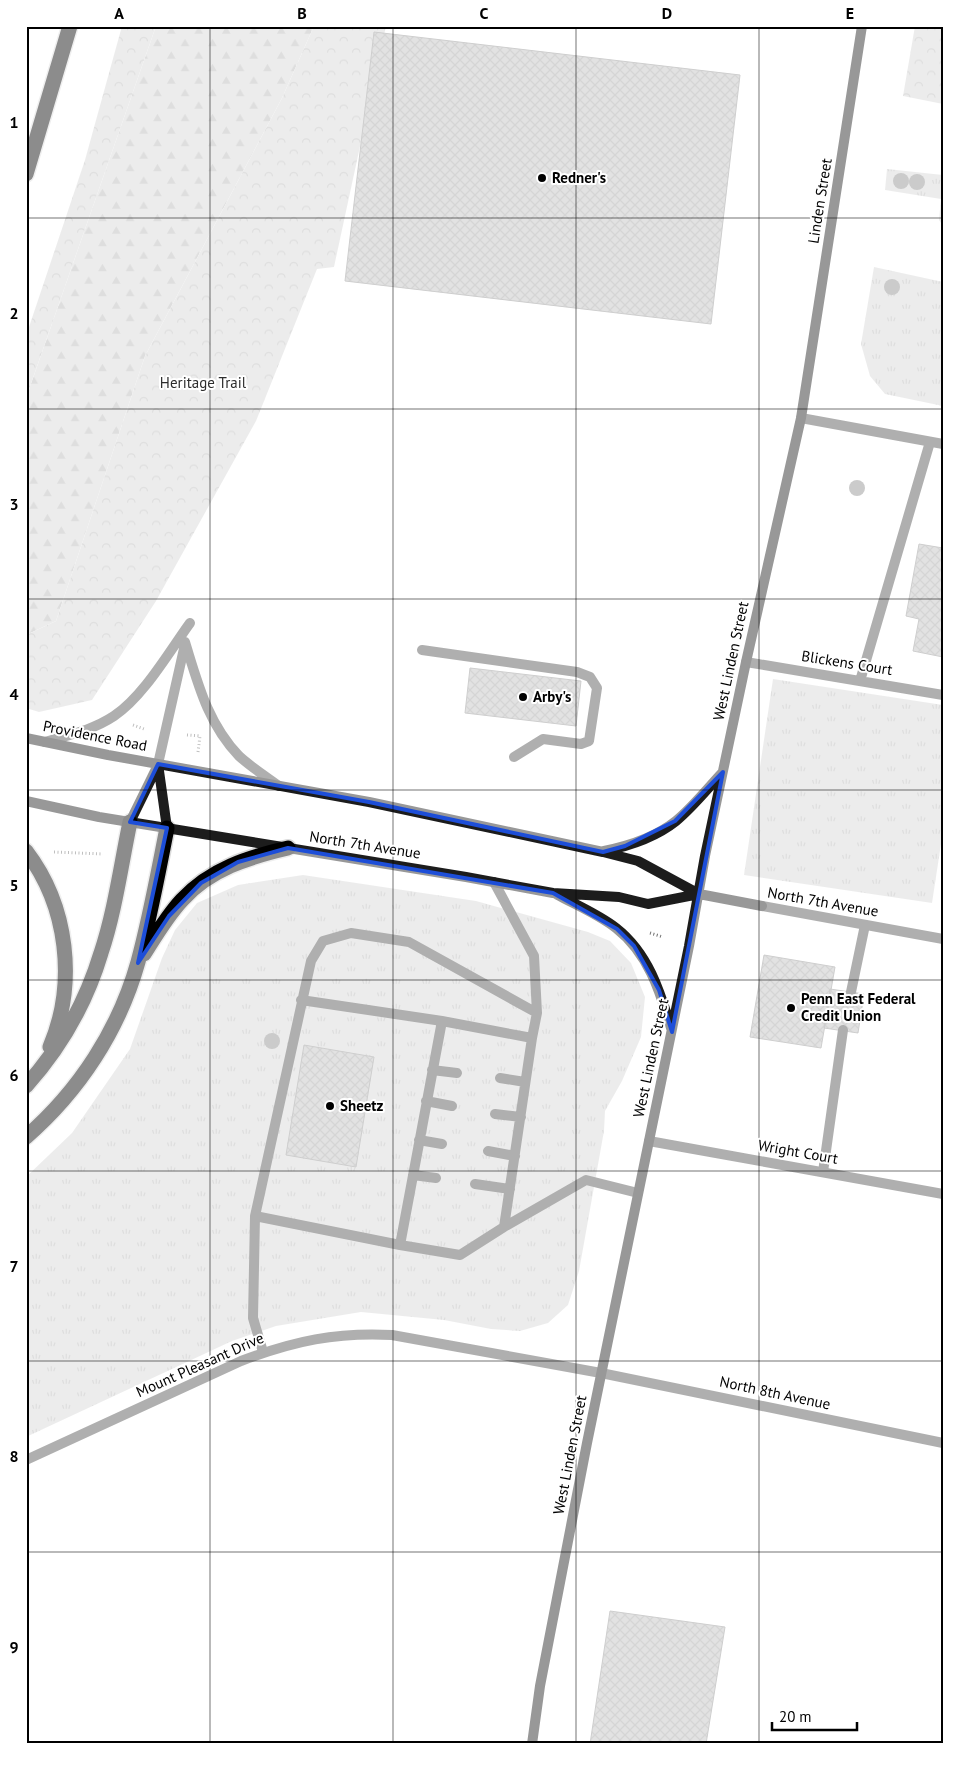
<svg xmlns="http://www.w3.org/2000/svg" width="969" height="1770" font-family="'PT Sans',sans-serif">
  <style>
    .grass { fill: url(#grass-tufts) }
    .forest { fill: url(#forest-firs) }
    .park { fill: url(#park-crowns) }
    .building { fill: url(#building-cross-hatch); stroke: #939393 }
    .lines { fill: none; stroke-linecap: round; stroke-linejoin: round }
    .highway-casing { stroke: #dbdbdb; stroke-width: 18 }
    .path { stroke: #717171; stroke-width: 3; stroke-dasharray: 1 2.5; stroke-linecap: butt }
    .lane { stroke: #4f4f4f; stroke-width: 10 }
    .street { stroke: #4f4f4f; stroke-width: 10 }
    .secondary { stroke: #1c1c1c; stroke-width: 10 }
    .highway { stroke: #000; stroke-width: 15 }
    .tree { fill: #8c8c8c }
    .marked { fill: none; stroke: #1d4ed8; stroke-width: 4; stroke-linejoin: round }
    .grid { fill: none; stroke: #000; stroke-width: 1; stroke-opacity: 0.55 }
    .poi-dot { fill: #000; stroke: #fff; stroke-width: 2 }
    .labels { text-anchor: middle; stroke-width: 4; stroke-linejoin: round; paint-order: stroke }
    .poi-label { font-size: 15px; font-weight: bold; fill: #000; stroke: #fff; text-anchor: start }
    .street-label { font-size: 15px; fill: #000; stroke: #fff }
    .park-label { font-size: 15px; fill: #2d2d2d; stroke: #fff }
    .neatline { fill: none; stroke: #000; stroke-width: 2 }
    .grid-label { font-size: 16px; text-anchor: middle; font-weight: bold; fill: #000 }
  </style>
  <defs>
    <pattern id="grass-tufts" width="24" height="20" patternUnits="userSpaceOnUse" patternTransform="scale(1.25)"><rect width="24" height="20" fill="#d6d6d6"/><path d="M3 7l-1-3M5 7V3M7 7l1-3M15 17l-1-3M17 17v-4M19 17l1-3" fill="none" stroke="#b6b6b6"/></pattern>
    <pattern id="forest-firs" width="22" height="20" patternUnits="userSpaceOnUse" patternTransform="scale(1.25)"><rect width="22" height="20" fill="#d6d6d6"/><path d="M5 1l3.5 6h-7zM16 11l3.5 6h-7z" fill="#b6b6b6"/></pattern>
    <pattern id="park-crowns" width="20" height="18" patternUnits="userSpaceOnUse" patternTransform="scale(1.25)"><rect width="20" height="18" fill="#d6d6d6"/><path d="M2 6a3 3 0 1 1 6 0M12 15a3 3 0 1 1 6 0" fill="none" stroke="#b6b6b6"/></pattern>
    <pattern id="building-cross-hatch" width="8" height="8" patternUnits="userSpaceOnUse" patternTransform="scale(1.25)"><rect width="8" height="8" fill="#bfbfbf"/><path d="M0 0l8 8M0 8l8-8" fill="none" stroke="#a2a2a2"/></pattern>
  </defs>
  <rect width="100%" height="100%" fill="#fff"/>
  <path class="grass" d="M887,169L943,175V223H941L939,220L941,199L885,190Z
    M874,267L943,282V406L885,394L870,376L861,344Z
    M773,679L943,705V831L932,903L744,875Z
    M303,875L476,901L588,932L610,941L631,963L645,997L641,1037L622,1081L605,1111L604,1131L579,1271L568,1305L548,1323L520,1331L491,1329L444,1320L361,1312L276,1326L232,1341L26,1437V1177L72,1133L130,1049L162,958L175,930L197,903L238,885Z"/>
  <path class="forest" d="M156,26H314L282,98L145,356L56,621L26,635V398Z"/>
  <path class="park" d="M122,26H156L26,398V336L85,160Z
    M314,26H386L334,267L317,269L256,421L156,601L92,700L39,712L26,708V635L56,621L145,356L282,98Z
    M915,26H943V104L903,96Z"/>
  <path class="building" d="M374,32L740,75L711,324L345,281Z
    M919,544L943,548V657L913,651L919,619L906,616Z
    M470,668L581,681L576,726L465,713Z
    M764,955L835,967L821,1048L750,1037Z
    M830,989L864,994L858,1033L824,1028Z
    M304,1045L374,1057L356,1167L286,1155Z
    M610,1611L725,1627L706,1744H590Z"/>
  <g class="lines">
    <defs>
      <path id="highway" d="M26,174L70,26
        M26,851C68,906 77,983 50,1047
        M144,954C156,935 167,916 182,900C210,869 249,857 288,848
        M26,1086C61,1047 86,1003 101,953C115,911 121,865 130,822
        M26,1137C79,1091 119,1030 138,962C150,918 158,873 167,828"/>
    </defs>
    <use href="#highway" class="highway-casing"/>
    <path class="path" d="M133,725L144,729
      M187,735L201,736
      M198,752L200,736
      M54,852L103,854
      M650,933L663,937"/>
    <path class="lane" d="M185,642C198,684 208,724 239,756C251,767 265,776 279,786
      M422,650L577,672L590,677L597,688L589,741L581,744L543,739L514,757
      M746,662L943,695
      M860,681L930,442
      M45,742C69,735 93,730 114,716C143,697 169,652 190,623
      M158,764L185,644
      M494,882L534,956L537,1013L532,1038
      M851,992L865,925
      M301,1000L442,1021L532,1038L504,1227
      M432,1070L457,1073
      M500,1078L525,1082
      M426,1101L452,1106
      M495,1114L521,1117
      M419,1140L442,1144
      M649,1141L943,1194
      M488,1151L515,1156
      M823,1172L843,1030
      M413,1175L436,1178
      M475,1184L510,1189
      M255,1216L311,961L323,941L351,933L409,942L537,1013
      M400,1245L442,1021
      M263,1352L253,1318L255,1216L400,1245L460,1255L504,1227L586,1180L638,1193"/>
    <path class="street" d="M801,418L943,444
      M762,906L943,939
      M26,1460L241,1361C294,1341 336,1332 392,1335L601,1373L943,1443"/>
    <path class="secondary" d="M26,738L108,755L369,802L603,852L638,861L699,894L762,906
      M158,764L167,828
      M26,801L99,817L466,877L553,893L619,897L648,904L699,894
      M130,822L158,765
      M604,851C629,846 656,837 676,821C693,807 707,789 722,773
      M556,894C576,905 598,914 616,928C648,953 660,991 671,1028
      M532,1744L540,1686L587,1443L689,946L705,856L746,662L801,418L862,26"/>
    <use href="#highway" class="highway"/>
  </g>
  <g class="tree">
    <circle cx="901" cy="181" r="8"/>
    <circle cx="917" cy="182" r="8"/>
    <circle cx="892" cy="287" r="8"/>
    <circle cx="857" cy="488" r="8"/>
    <circle cx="272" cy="1041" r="8"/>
  </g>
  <path d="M0 0H969V1770H0ZM158,764L369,802L603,852L625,846L675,821L723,772L672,1032L659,990L634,946L617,929L553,893L288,848L238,862L201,883L169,916L138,963L167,828L130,822Z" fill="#fff" fill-opacity=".55" fill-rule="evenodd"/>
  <path class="marked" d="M158,764L369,802L603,852L625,846L675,821L723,772L672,1032L659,990L634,946L617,929L553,893L288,848L238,862L201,883L169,916L138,963L167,828L130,822Z"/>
  <path class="grid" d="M210,26V1744M393,26V1744M576,26V1744M759,26V1744M26,218H943M26,409H943M26,599H943M26,790H943M26,980H943M26,1171H943M26,1361H943M26,1552H943"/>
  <g class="poi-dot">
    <circle cx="542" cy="178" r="5"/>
    <circle cx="523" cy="697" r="5"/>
    <circle cx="791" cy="1008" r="5"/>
    <circle cx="330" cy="1106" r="5"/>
  </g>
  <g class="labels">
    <g class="poi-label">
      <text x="552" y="183">Redner's</text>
      <text x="533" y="702">Arby's</text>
      <text x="801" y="1004">Penn East Federal<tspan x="801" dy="17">Credit Union</tspan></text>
      <text x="340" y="1111">Sheetz</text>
    </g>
    <g class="street-label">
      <text transform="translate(820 201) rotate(-81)" y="5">Linden Street</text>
      <text transform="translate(731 661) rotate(-78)" y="5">West Linden Street</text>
      <text transform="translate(847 663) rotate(9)" y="5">Blickens Court</text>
      <text transform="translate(95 736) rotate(11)" y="5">Providence Road</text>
      <text transform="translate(365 845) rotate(9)" y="5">North 7th Avenue</text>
      <text transform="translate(823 902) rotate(10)" y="5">North 7th Avenue</text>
      <text transform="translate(651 1058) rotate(-78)" y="5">West Linden Street</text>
      <text transform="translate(798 1152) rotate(10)" y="5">Wright Court</text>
      <text transform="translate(200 1365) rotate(-24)" y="5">Mount Pleasant Drive</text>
      <text transform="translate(775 1393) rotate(12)" y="5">North 8th Avenue</text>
      <text transform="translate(570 1455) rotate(-79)" y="5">West Linden Street</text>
    </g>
    <g class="park-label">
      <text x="203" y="388">Heritage Trail</text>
    </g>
  </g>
  <rect width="969" height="1770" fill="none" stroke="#ffffff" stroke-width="55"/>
  <path d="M772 1722v8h85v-8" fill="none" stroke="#000000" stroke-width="2.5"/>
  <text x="779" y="1722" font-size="15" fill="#000000" stroke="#ffffff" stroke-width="4" paint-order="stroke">20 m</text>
  <rect x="28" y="28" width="914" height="1714" class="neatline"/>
  <g class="grid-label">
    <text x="119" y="19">A</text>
    <text x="302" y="19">B</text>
    <text x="484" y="19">C</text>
    <text x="667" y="19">D</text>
    <text x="850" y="19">E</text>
    <text x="14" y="128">1</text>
    <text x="14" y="319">2</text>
    <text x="14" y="510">3</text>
    <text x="14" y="700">4</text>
    <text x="14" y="891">5</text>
    <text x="14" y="1081">6</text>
    <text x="14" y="1272">7</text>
    <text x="14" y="1462">8</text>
    <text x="14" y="1653">9</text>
  </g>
</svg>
